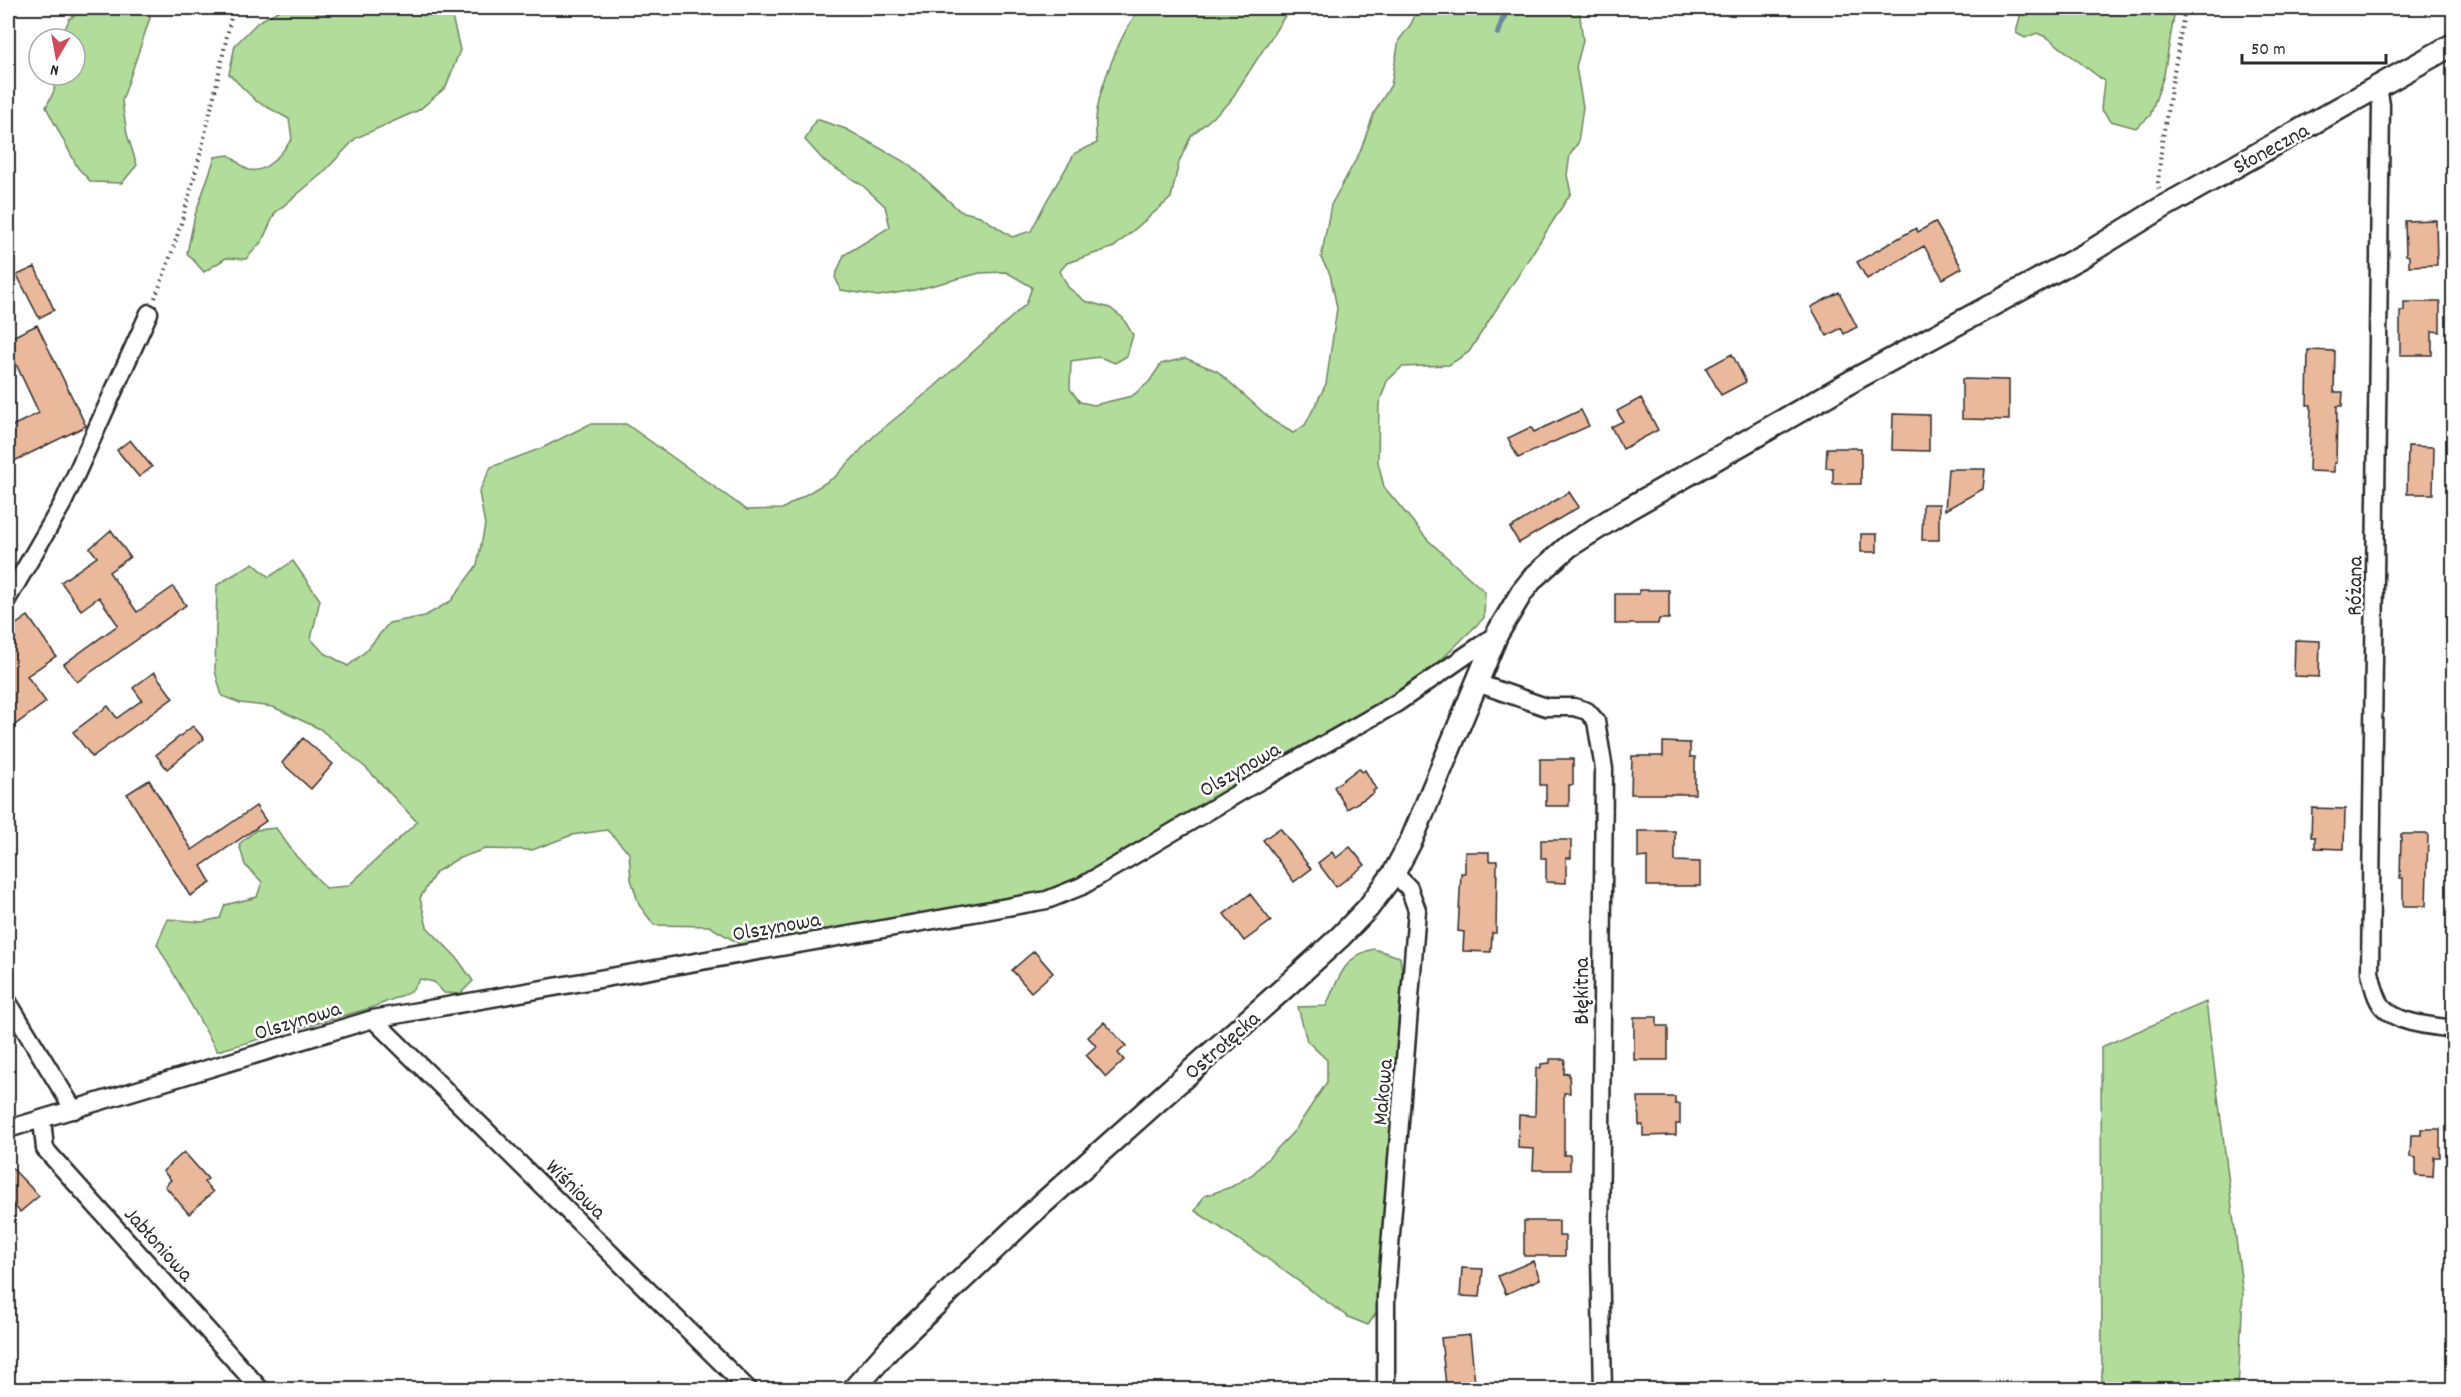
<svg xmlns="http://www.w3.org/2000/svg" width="2461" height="1397" font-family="Dekko,sans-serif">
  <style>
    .green { fill: #b1dc9a; stroke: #6e8462; stroke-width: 1.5 }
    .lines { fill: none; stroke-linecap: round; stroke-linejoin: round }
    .stream { stroke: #6987a1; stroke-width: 6 }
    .building { fill: #eab89b; stroke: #2b2b2b; stroke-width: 1.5 }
    .minor-casing { stroke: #2b2b2b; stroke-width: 21 }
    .tertiary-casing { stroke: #2b2b2b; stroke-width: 26 }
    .path { stroke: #2b2b2b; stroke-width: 4; stroke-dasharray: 1.5 4.5; stroke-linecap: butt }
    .minor { stroke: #fff; stroke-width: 16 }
    .tertiary { stroke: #fff; stroke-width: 21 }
    .labels { text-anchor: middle; stroke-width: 5; stroke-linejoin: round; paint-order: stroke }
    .street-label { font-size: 22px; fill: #2b2b2b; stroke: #fff }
  </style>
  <rect width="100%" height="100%" fill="#fff"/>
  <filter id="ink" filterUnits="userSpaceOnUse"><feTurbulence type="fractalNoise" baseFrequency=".0167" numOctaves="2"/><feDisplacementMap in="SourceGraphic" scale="12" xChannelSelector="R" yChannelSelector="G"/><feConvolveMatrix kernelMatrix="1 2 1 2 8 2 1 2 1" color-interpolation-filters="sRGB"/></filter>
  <g filter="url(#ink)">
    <path class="green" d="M88,8H148L150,18L122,101L127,134L137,165L122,183L91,182L78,168L46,107L54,91L55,75H75V39H60L70,18Z
      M283,8H303L326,13L334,8H450L460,50L446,87L419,110L356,138L324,172L275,213L262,241L246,259L226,258L204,272L187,253L195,215L215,157L229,155C235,159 243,168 249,170C267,174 283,151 292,139L289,119L256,101L229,74L235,45L258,22Z
      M1141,8H1290L1229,103L1191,136L1179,162L1171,198L1114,247L1067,263L1060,271L1068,287L1085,301L1110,308L1123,318L1133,335L1127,356L1115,363L1099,357L1071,361L1070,389L1080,402L1094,405L1132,396L1149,382L1161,364L1185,358L1217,371L1273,421L1293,433L1305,425L1326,384L1337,308L1330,274L1321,258L1331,205L1360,152L1374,113L1391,85L1399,40L1411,24L1418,8H1579L1583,41L1576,67L1583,107L1578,143L1570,155L1567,175L1571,193L1469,352L1449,365L1402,367L1387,381L1379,404L1378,462L1384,487L1428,540L1485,592L1484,618L1440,661L1392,701L1237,784L1080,881L1047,894L743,946L709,926L654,925L639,905L631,879L629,853L607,830L572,835L532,850L485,849L457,859L436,872L420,898L427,927L457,958L473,981L460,994L444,993L434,982L420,979L411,992L371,1008L217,1051L157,944L168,919L202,922L220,918L225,905L257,897L262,882L245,865L239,844L256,830L276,828L296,856L326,888L348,886L417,822L367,769L320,729L273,707L240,703L222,696L215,671L217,585L253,563L269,577L293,561L320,600L311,639L323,652L348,666L366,651L389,623L425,616L451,601L477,565L485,525L479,492L491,467L542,448L590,424H626L747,510L782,509L835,477L875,435L934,387L1026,304L1032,287L1006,272L980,273L915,290L878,296L841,290L835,277L844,255L890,227L885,206L862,185L825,162L805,140L816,119L846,129L910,165L960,211L980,216L1012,237L1031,231L1047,200L1075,153L1097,143C1096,135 1095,127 1096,119C1098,90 1122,29 1141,8Z
      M2039,8H2173L2174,16L2164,75L2150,116L2136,128L2111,121L2101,109L2104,81L2048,38L2037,33L2025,38L2016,33L2021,12L2035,11Z
      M1374,949L1400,957L1402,973L1377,1312L1368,1325L1348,1317L1265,1257L1195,1211L1204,1196L1231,1187L1253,1174L1295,1130L1327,1082V1060L1307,1041L1298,1007L1326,1006C1337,981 1345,954 1374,949Z
      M2206,1002L2243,1294L2238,1389H2102L2101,1047Z"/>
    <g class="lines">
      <path class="stream" d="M1498,33L1507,8"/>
    </g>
    <path class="building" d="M2436,220L2437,265L2409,266V256L2406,255L2405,221Z
      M1935,222L1962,268L1943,279L1924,246L1867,279L1857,262L1916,228L1918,232Z
      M35,267L54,310L39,318L17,275Z
      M1839,292L1857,327L1844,334L1841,328L1827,336L1811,307Z
      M2404,302H2440V332L2432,331V355H2400V311H2404Z
      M37,325L86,426L8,464V428L39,413L8,347V339Z
      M2308,350L2335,351L2334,392H2343L2342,406H2337L2336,463H2334V472L2309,471L2311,405H2307Z
      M1732,354L1746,382L1721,395L1706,368Z
      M1962,379L2009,380V420L1962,419Z
      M1641,398L1658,430L1623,449L1611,427L1623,421L1617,411Z
      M1581,410L1589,426L1518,458L1508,438L1531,427L1534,432Z
      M1893,414L1929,415V451L1892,450Z
      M130,440L152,467L139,477L117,450Z
      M2408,446L2434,447L2433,494H2407Z
      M1827,448H1861V484H1833V468H1826Z
      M1948,469H1985L1983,489L1945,510Z
      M1569,492L1579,507L1519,543L1510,528Z
      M1923,504H1939V540H1922Z
      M111,530L130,557L109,572L137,612L173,587L186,605L77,682L64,664L118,625L99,597L81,610L61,582L97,557L90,548Z
      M1861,534H1877V552H1861Z
      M1639,590H1669V619H1659L1658,624H1615V594H1639Z
      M28,616L56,656L27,676L46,702L8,730V630Z
      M2295,640L2320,641L2319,677L2294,676Z
      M154,672L173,698L92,757L73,732L108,706L117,718L142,700L133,688Z
      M193,726L204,739L167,769L156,755Z
      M303,738L333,764L311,789L282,763Z
      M1663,742L1690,743V757H1695V794H1631L1632,756H1663Z
      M1540,759H1573V785H1569V806H1546V785H1540Z
      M1359,768L1362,772L1365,770L1376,789L1373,791L1374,793L1347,809L1334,787Z
      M149,780L192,850L256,806L266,821L201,866L211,883L190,896L127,794Z
      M2312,808L2345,809L2344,849L2315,848V837H2311Z
      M1280,828L1311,869L1294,882L1263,840Z
      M1638,831H1675V861L1700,862V886H1647V857L1638,858Z
      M2401,834H2428L2426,906H2403V878H2400Z
      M1541,840H1571V858H1566V883L1546,882V858H1541Z
      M1350,847L1365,865L1336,887L1318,863L1332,852L1336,858Z
      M1465,852H1489V861H1497L1496,933H1492L1491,952L1463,951L1464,932L1458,931L1461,873H1465Z
      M1250,894L1271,921L1244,941L1224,914Z
      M1034,951L1053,973L1031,992L1012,970Z
      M1634,1017H1657V1026H1668V1060H1634Z
      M1104,1022L1126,1046L1118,1053L1124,1060L1106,1077L1086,1055L1096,1046L1088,1037Z
      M1550,1059H1565L1564,1074L1569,1073L1570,1093H1564V1155H1570V1170H1533L1534,1149L1518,1148L1519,1115L1535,1116L1536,1068H1541V1064L1550,1063Z
      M1638,1097H1675V1104H1680V1124H1676V1135L1643,1136V1125H1639Z
      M2421,1129H2440V1157H2434L2433,1177L2416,1176V1158L2410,1157L2411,1135H2421Z
      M184,1152L208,1179L204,1182L213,1192L189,1214L165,1186L171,1180L163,1171Z
      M8,1164L39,1196L20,1212L8,1199Z
      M1524,1221H1559V1236H1565V1256H1524Z
      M1533,1261L1540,1279L1506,1294L1498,1276Z
      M1462,1268L1483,1269L1480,1297L1460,1296Z
      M1470,1335L1475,1383L1446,1386L1441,1338Z"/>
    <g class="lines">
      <defs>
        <path id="minor" d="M2378,87L2381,105L2370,972C2373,984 2375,998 2383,1007C2397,1024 2433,1026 2454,1029
          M8,598L63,503L149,313
          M1477,683L1546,707H1574L1587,711L1596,721L1604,769L1600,1256L1603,1390
          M8,1002L74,1110
          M373,1019L749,1390
          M42,1119L45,1149L261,1390
          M8,1129L373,1019L1047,900L1082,886L1242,791L1397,703L1497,634
          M1386,1390V1297L1417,910L1409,888L1394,873"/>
        <path id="tertiary" d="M853,1390L892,1346L1032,1213L1282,990L1340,937L1368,908L1394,873L1412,839L1497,634L1522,592L1534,577L1569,546L1626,510L1861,376L2088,253L2163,207L2454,44"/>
      </defs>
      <use href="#minor" class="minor-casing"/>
      <use href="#tertiary" class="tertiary-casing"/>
      <path class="path" d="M2159,189L2158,182L2162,142L2185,8
        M155,298C192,205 212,105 233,8"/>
      <use href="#minor" class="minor"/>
      <use href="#tertiary" class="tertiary"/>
    </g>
  </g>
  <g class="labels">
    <g class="street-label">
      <text transform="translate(2270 147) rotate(-29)" y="8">Słoneczna</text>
      <text transform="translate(2353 586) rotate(-89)" y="8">Różana</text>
      <text transform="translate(1239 768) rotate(-30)" y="8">Olszynowa</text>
      <text transform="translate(776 925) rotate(-10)" y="8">Olszynowa</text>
      <text transform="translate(1580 991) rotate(-90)" y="8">Błękitna</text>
      <text transform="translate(297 1019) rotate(-17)" y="8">Olszynowa</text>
      <text transform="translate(1221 1044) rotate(-41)" y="8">Ostrołęcka</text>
      <text transform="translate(1381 1092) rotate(-85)" y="8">Makowa</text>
      <text transform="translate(577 1188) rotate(45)" y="8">Wiśniowa</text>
      <text transform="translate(160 1243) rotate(48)" y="8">Jabłoniowa</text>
    </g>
  </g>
  <rect width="2461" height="1397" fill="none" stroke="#fff" stroke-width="30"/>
  <rect x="15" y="15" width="2431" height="1367" fill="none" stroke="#2b2b2b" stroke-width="2" filter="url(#ink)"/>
  <g transform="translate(57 57) rotate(190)"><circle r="28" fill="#ffffff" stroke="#aaaaaa" stroke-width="1.5"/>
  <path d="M0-4.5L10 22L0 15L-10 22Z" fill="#d1495b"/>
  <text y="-9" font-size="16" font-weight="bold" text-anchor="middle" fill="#2b2b2b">N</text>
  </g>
  <path d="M2242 54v9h144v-9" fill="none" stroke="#2b2b2b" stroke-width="3"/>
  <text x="2251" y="54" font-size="18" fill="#2b2b2b" stroke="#ffffff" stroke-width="4.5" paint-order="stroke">50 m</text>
</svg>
